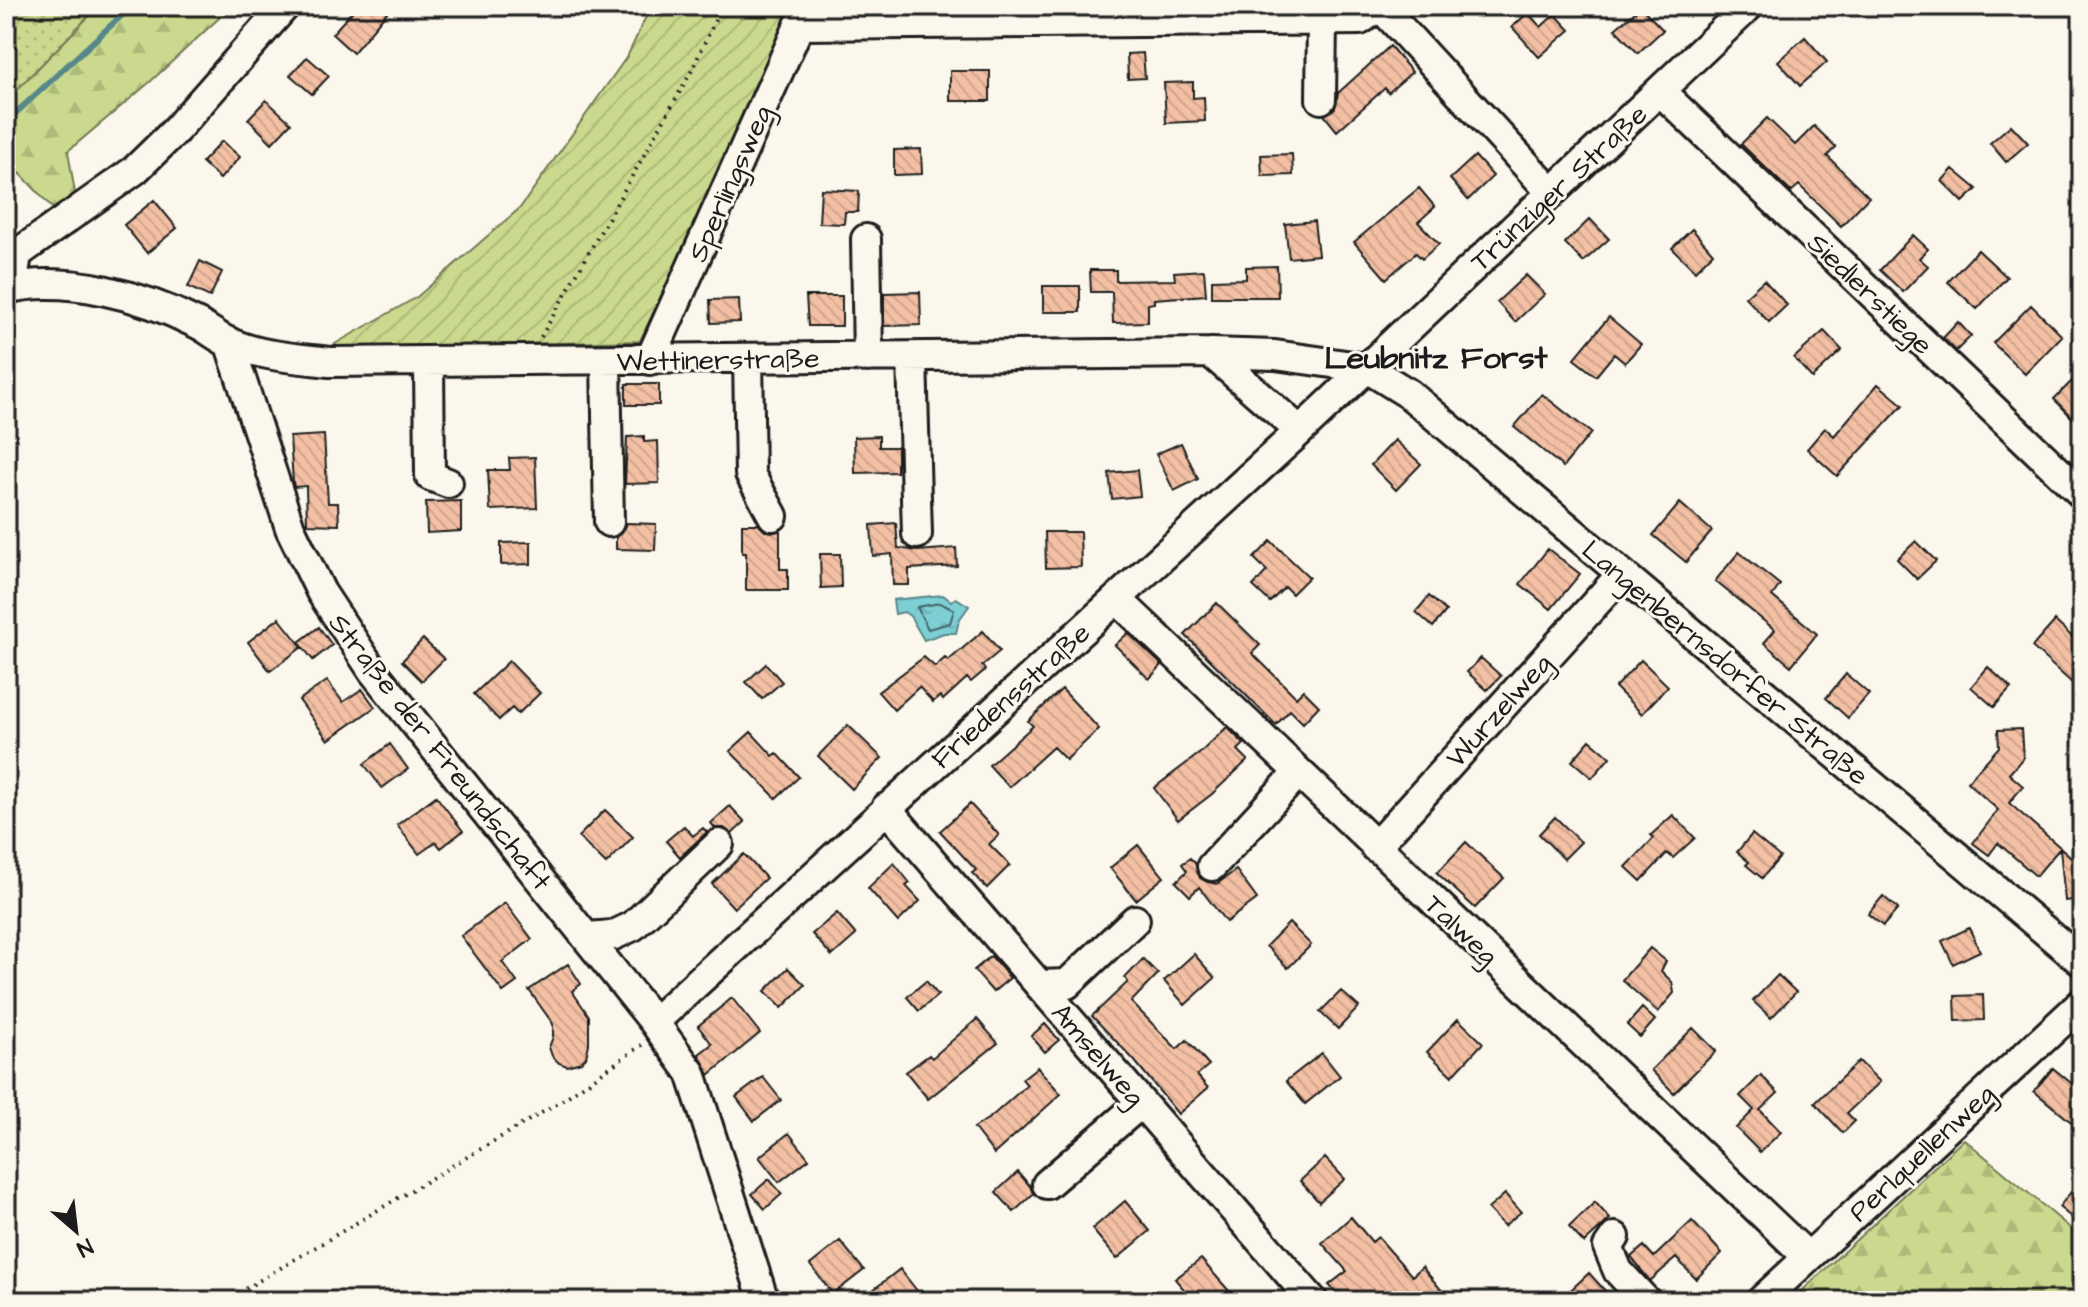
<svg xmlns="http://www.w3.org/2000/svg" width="2088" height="1307" font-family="'Architects Daughter',sans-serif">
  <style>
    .grass { fill: url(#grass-dots); stroke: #737a54; stroke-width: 2 }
    .forest { fill: url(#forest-firs); stroke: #737a54; stroke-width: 2 }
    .garden { fill: url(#garden-furrows); stroke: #737a54; stroke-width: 2 }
    .water { fill: url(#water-ripples); stroke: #56878a; stroke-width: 2 }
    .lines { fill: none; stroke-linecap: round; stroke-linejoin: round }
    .shore { stroke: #436466; stroke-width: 2 }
    .stream { stroke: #56878a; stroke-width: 6 }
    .building { fill: url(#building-back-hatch); stroke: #1c1c1c; stroke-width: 2 }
    .minor-casing { stroke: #1c1c1c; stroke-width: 34 }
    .path { stroke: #1c1c1c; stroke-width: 4; stroke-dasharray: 2 6; stroke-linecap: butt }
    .minor { stroke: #fbf7ec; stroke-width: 28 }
    .labels { text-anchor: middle; stroke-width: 6; stroke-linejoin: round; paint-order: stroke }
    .street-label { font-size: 28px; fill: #1c1c1c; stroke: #fbf7ec }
    .quarter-label { font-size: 32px; font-weight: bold; fill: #1c1c1c; stroke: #fbf7ec }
  </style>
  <defs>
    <pattern id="grass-dots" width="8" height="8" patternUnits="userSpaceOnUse" patternTransform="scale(2)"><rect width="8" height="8" fill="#cad98d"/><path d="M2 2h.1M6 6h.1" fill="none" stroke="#adba79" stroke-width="1.8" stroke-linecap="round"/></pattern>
    <pattern id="forest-firs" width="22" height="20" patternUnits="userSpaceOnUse" patternTransform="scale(2)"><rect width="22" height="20" fill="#cad98d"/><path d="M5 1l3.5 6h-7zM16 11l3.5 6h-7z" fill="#adba79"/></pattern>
    <pattern id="garden-furrows" width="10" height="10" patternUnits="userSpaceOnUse" patternTransform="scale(2)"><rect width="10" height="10" fill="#cad98d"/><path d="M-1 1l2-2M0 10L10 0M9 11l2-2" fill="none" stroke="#adba79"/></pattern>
    <pattern id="water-ripples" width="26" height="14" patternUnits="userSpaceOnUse" patternTransform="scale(2)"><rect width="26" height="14" fill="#7dcfd4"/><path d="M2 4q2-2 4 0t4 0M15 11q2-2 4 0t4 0" fill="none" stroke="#6bb1b5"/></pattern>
    <pattern id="building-back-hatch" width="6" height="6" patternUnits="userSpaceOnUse" patternTransform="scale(2)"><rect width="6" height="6" fill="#f3c0a4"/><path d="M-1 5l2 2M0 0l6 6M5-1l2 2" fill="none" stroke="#d0a48d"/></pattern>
  </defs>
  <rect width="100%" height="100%" fill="#fbf7ec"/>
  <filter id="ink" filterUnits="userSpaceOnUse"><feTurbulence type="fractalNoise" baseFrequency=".0125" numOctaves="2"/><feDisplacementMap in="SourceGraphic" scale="16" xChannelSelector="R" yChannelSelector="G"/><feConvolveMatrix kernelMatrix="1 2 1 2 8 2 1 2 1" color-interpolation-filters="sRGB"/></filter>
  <g filter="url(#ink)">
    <path class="grass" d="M6,6H99L6,101Z"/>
    <path class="forest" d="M99,6H232L150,82L68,151L75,193L55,211L20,173L6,185V101Z
      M1964,1139L2082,1238V1301H1791Z"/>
    <path class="garden" d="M651,6H796L640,341L326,349L417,297L520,208L628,55Z"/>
    <path class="water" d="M943,595L951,601L956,598L969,606L959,620L956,633H944L924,640L910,616L904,612L895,614L893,600Z"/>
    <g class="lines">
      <path class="shore" d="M940,603L954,610L950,623L928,629L917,607Z"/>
      <path class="stream" d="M6,122L132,6"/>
    </g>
    <path class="building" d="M357,6H392L353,53L332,34Z
      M1641,7L1663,30L1638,53L1615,29Z
      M1528,13L1541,27L1555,14L1570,30L1539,57L1512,27Z
      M1805,37L1827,62L1800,86L1778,61Z
      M1390,46L1412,72L1388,93L1385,88L1337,131L1324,115L1335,108L1338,93Z
      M1143,53L1145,78L1128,79L1127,54Z
      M307,57L329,76L312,94L290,75Z
      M950,71H990V101H950Z
      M1193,82V98L1204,97L1205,121L1166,123L1164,83Z
      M266,100L291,123L272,143L248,119Z
      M1767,118L1795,145L1814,126L1836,147L1827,156L1869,197L1841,226L1799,185L1791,192L1741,144Z
      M2011,125L2028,143L2006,162L1990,143Z
      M222,141L240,157L220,179L202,162Z
      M921,149L922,174L894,175V150Z
      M1292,154L1293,175L1262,176L1261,155Z
      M1475,156L1493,176L1468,200L1450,179Z
      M1953,169L1977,189L1963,202L1942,181Z
      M1419,188L1435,207L1418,222L1439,244L1422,259L1416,253L1386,279L1354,242Z
      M821,189L859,191L858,212H845L844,224L819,223Z
      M154,200L177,228L147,253L124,225Z
      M1590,219L1609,239L1583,262L1565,243Z
      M1314,221L1318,255L1289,258L1285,224Z
      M1692,229L1713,253L1695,271L1672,248Z
      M1913,235L1928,249L1919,258L1928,266L1903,292L1880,270Z
      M1978,250L2007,277L1977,309L1948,282Z
      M200,261L222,272L210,297L188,287Z
      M1277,266L1278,297H1212V280L1246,279V267Z
      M1090,270H1116V281L1175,280L1174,272L1204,270L1206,295L1154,299V303L1148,304V322L1113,323L1112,292H1091Z
      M1526,275L1545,294L1515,322L1497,302Z
      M1764,280L1787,305L1769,322L1745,297Z
      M1043,286H1080V312H1043Z
      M920,292L921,325L884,326V293Z
      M806,296H842V326H808Z
      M739,299L740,322L711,323L710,300Z
      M2031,305L2062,336L2025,374L1993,343Z
      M1609,317L1641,344L1625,363L1614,354L1596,376L1574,359Z
      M1958,322L1971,336L1956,351L1943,338Z
      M1824,331L1842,350L1812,378L1794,358Z
      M2082,371V428L2054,399Z
      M626,384H659V405H626Z
      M1878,384L1903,405L1837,476L1807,449L1825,428L1834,436Z
      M1542,394L1591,433L1563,467L1514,427Z
      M324,435L328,503H338L339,525L307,524L306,486L294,487L293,482L290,437Z
      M644,436V442L658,441L659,483L625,484L627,437Z
      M879,436V447H897V472L855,473L854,437Z
      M1395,440L1421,464L1396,490L1371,465Z
      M1181,443L1198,479L1174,491L1156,454Z
      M535,457L537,508L490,510L488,470H510L509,458Z
      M1137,470L1140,496L1112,499L1109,473Z
      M461,501V531L427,533L426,502Z
      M1680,503L1712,531L1686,562L1653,535Z
      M626,523L656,524L655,550L616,549V537L623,531Z
      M896,523L898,548L917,551L956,548L957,566L909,569V585H893L892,554L873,556L871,525Z
      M742,524H758L765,531H780V569H788V590H746V553H742Z
      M1045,532H1080L1081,567L1046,568Z
      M1271,541L1309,577L1292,594L1285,587L1270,602L1253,586L1267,571L1254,558Z
      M1916,541L1936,561L1917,579L1897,559Z
      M531,542V564L501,565V543Z
      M1548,549L1580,574L1551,609L1520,584Z
      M1739,552L1780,585L1772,596L1817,634L1791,666L1764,643L1775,630L1715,581Z
      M820,554H840L841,587L821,588Z
      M1429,596L1446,611L1433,627L1416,612Z
      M1217,603L1260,645L1252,653L1296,697L1303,690L1319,706L1303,723L1290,710L1276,725L1185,635Z
      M279,618L302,647L270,671L248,642Z
      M2055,621L2082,646V692L2032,647Z
      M319,627L332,645L313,660L299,642Z
      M983,631L1000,651L982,666L985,670L971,682L967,678L943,700L940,696L933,702L919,687L894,710L878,692L924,657L935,667L945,658L948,661Z
      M1128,633L1162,665L1149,679L1115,645Z
      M423,639L444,659L422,681L402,661Z
      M1481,658L1501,676L1487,690L1467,672Z
      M1641,660L1668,686L1642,714L1615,687Z
      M509,661L540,693L518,714L512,708L499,720L474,694Z
      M766,664L782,682L762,699L746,682Z
      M1988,667L2011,688L1994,707L1971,687Z
      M1846,674L1869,694L1848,718L1826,698Z
      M327,681L343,702L362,689L375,707L328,740L299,700Z
      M1062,689L1099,729L1066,760L1053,747L1009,787L989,765L1033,726L1028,721Z
      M848,725L882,758L852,789L818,756Z
      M1227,727L1244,744L1238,750L1248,760L1212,794L1178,820L1154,788L1200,753Z
      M2021,729L2023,758L2009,774L2023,786L2009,803L2076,861L2082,860V899L2065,901L2060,848L2036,876L1998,843L1989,855L1973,843L1998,810L1967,782L1999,747L1998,730Z
      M751,732L773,756L777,753L799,777L776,798L730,751Z
      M1590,740L1610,757L1592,778L1572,761Z
      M390,744L408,769L382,788L364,764Z
      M436,796L463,831L441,848L436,842L419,854L397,825Z
      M970,804L999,835L989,844L1010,865L987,888L972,873L976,870L940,831Z
      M730,806L745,822L732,834L724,828H715L711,823Z
      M605,810L633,837L606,864L578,837Z
      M1673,815L1695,838L1673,858L1667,853L1641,881L1626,867L1654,838L1651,835Z
      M1555,817L1581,842L1564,859L1539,834Z
      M684,826L693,836L703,828L707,832L680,857L666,841Z
      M1752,834L1780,857L1762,878L1746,865L1749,862L1737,852Z
      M1466,842L1504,878L1475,908L1437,873Z
      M1138,845L1164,877L1136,900L1110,868Z
      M744,854L766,878L734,908L712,884Z
      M1190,858L1195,863L1200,878L1208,882L1217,884L1236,870L1257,899L1226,922L1199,887L1190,896L1176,882L1187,871L1182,864Z
      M894,863L910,883L906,886L920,901L898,922L868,888Z
      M1883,896L1898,909L1883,926L1868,914Z
      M505,903L532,939L502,962L517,982L503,992L461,936Z
      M837,913L856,935L832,956L812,934Z
      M1289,923L1311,945L1288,968L1266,946Z
      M1969,928L1980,951L1953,964L1942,941Z
      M1650,948L1666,961L1661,971L1672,982L1673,987L1674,993L1658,1012L1622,980Z
      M1194,954L1215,978L1185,1005L1164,981Z
      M991,956L1010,978L993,992L974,970Z
      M1143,959L1158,974L1131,1002L1177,1049L1187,1040L1209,1065L1197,1075L1208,1088L1178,1114L1134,1060L1092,1016L1128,982L1125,978Z
      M568,964L581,984L572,991L589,1016V1044L586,1057L581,1062L567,1066L559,1063L552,1056L549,1047L553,1037V1024L529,990Z
      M788,968L805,985L782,1008L765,991Z
      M1778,975L1796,992L1771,1018L1753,1001Z
      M926,981L938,995L919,1011L907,997Z
      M1341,991L1359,1007L1338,1029L1320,1012Z
      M1983,995L1984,1020L1956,1021L1955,996Z
      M732,998L760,1033L709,1075L699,1054L712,1044L698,1026Z
      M1642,1008L1655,1020L1640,1037L1627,1025Z
      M977,1019L998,1043L928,1099L906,1072L929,1055L932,1058Z
      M1458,1019L1483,1043L1452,1076L1427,1052Z
      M1045,1024L1059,1040L1045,1052L1031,1036Z
      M1693,1028L1716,1051L1674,1093L1651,1070Z
      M1322,1053L1340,1076L1305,1104L1286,1081Z
      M1859,1061L1880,1082L1847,1113L1855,1121L1843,1133L1815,1103Z
      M1037,1067L1061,1094L994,1154L974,1128L992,1116L1027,1085L1022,1079Z
      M2053,1068L2082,1092V1131L2034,1091Z
      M1761,1075L1778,1093L1760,1110L1781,1132L1760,1152L1736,1128L1754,1110L1740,1096Z
      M763,1077L781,1100L754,1121L736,1097Z
      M789,1133L809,1159L779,1182L759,1157Z
      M1325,1158L1345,1179L1319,1202L1300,1181Z
      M1018,1172L1030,1186L1033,1194L1014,1212L996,1192Z
      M769,1179L782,1194L765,1209L752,1194Z
      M2071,1192L2082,1202V1226L2059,1207Z
      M1505,1194L1521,1212L1504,1226L1488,1209Z
      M1125,1201L1150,1231L1117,1259L1092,1229Z
      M1595,1202L1610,1219L1584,1243L1569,1227Z
      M1351,1217L1372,1242L1378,1237L1412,1276L1422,1267L1443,1292L1433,1301H1343L1329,1285L1347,1271L1322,1243Z
      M1692,1221L1722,1253L1696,1279L1676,1258L1650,1281L1631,1257L1644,1246L1654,1257Z
      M840,1241L864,1270L833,1294L810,1265Z
      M1201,1259L1222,1283L1238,1301H1194L1175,1279Z
      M900,1269L925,1301H859Z
      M1589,1273L1607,1293L1598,1301H1559Z"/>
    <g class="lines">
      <defs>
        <path id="minor" d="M1380,6L1551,192
          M799,25L1360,20L1380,6
          M1660,91L2082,494
          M1321,99L1322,20
          M866,239L868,357
          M12,288L17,254L135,170L175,131L285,6
          M6,289C65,274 143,296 196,323C207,328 217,337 228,342C259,356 296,358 330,362L1211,353L1275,355L1367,368L1409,394L2082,962
          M229,342L290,528L321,592L373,671L654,1022L691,1073L764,1301
          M1211,353L1300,431
          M912,357L917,534
          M748,359L750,474L773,516
          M606,360L609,522
          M650,360L806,10
          M429,362L430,476L448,483
          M1117,599L1808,1257
          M886,808L1313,1301
          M1375,847L1622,574
          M1212,866L1298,773
          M586,937L614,935L633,926L719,844
          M1039,985L1067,984L1135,920
          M654,1022L1300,431L1749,6
          M1047,1184L1141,1103
          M1615,1237L1608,1247L1618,1271L1646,1301
          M1761,1301L2082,1003"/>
      </defs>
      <use href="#minor" class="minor-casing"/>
      <path class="path" d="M541,337L691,72L722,6
        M225,1301L558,1103L642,1045"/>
      <use href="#minor" class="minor"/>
    </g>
  </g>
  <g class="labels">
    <g class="street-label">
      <text transform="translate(729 183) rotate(-66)" y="10">Sperlingsweg</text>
      <text transform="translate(1558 187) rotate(-43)" y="10">Trünziger Straße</text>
      <text transform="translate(1871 293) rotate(44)" y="10">Siedlerstiege</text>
      <text transform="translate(718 359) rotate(-1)" y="10">Wettinerstraße</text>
      <text transform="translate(1726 662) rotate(40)" y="10">Langenbernsdorfer Straße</text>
      <text transform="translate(1010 695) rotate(-42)" y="10">Friedensstraße</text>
      <text transform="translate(1498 710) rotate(-48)" y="10">Wurzelweg</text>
      <text transform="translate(441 751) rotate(52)" y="10">Straße der Freundschaft</text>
      <text transform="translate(1462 929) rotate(43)" y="10">Talweg</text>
      <text transform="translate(1099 1054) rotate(49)" y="10">Amselweg</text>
      <text transform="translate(1921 1152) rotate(-43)" y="10">Perlquellenweg</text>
    </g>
    <g class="quarter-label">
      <text x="1436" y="368">Leubnitz Forst</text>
    </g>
  </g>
  <rect width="2088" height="1307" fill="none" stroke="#fbf7ec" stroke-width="32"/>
  <rect x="16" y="16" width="2056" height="1275" fill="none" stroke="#1c1c1c" stroke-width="3" filter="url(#ink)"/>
  <g transform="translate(76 1231) rotate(152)" stroke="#fbf7ec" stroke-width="6" paint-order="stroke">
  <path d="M0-6L14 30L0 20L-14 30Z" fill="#1c1c1c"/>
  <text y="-12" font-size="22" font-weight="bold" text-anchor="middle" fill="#1c1c1c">N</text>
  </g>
</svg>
